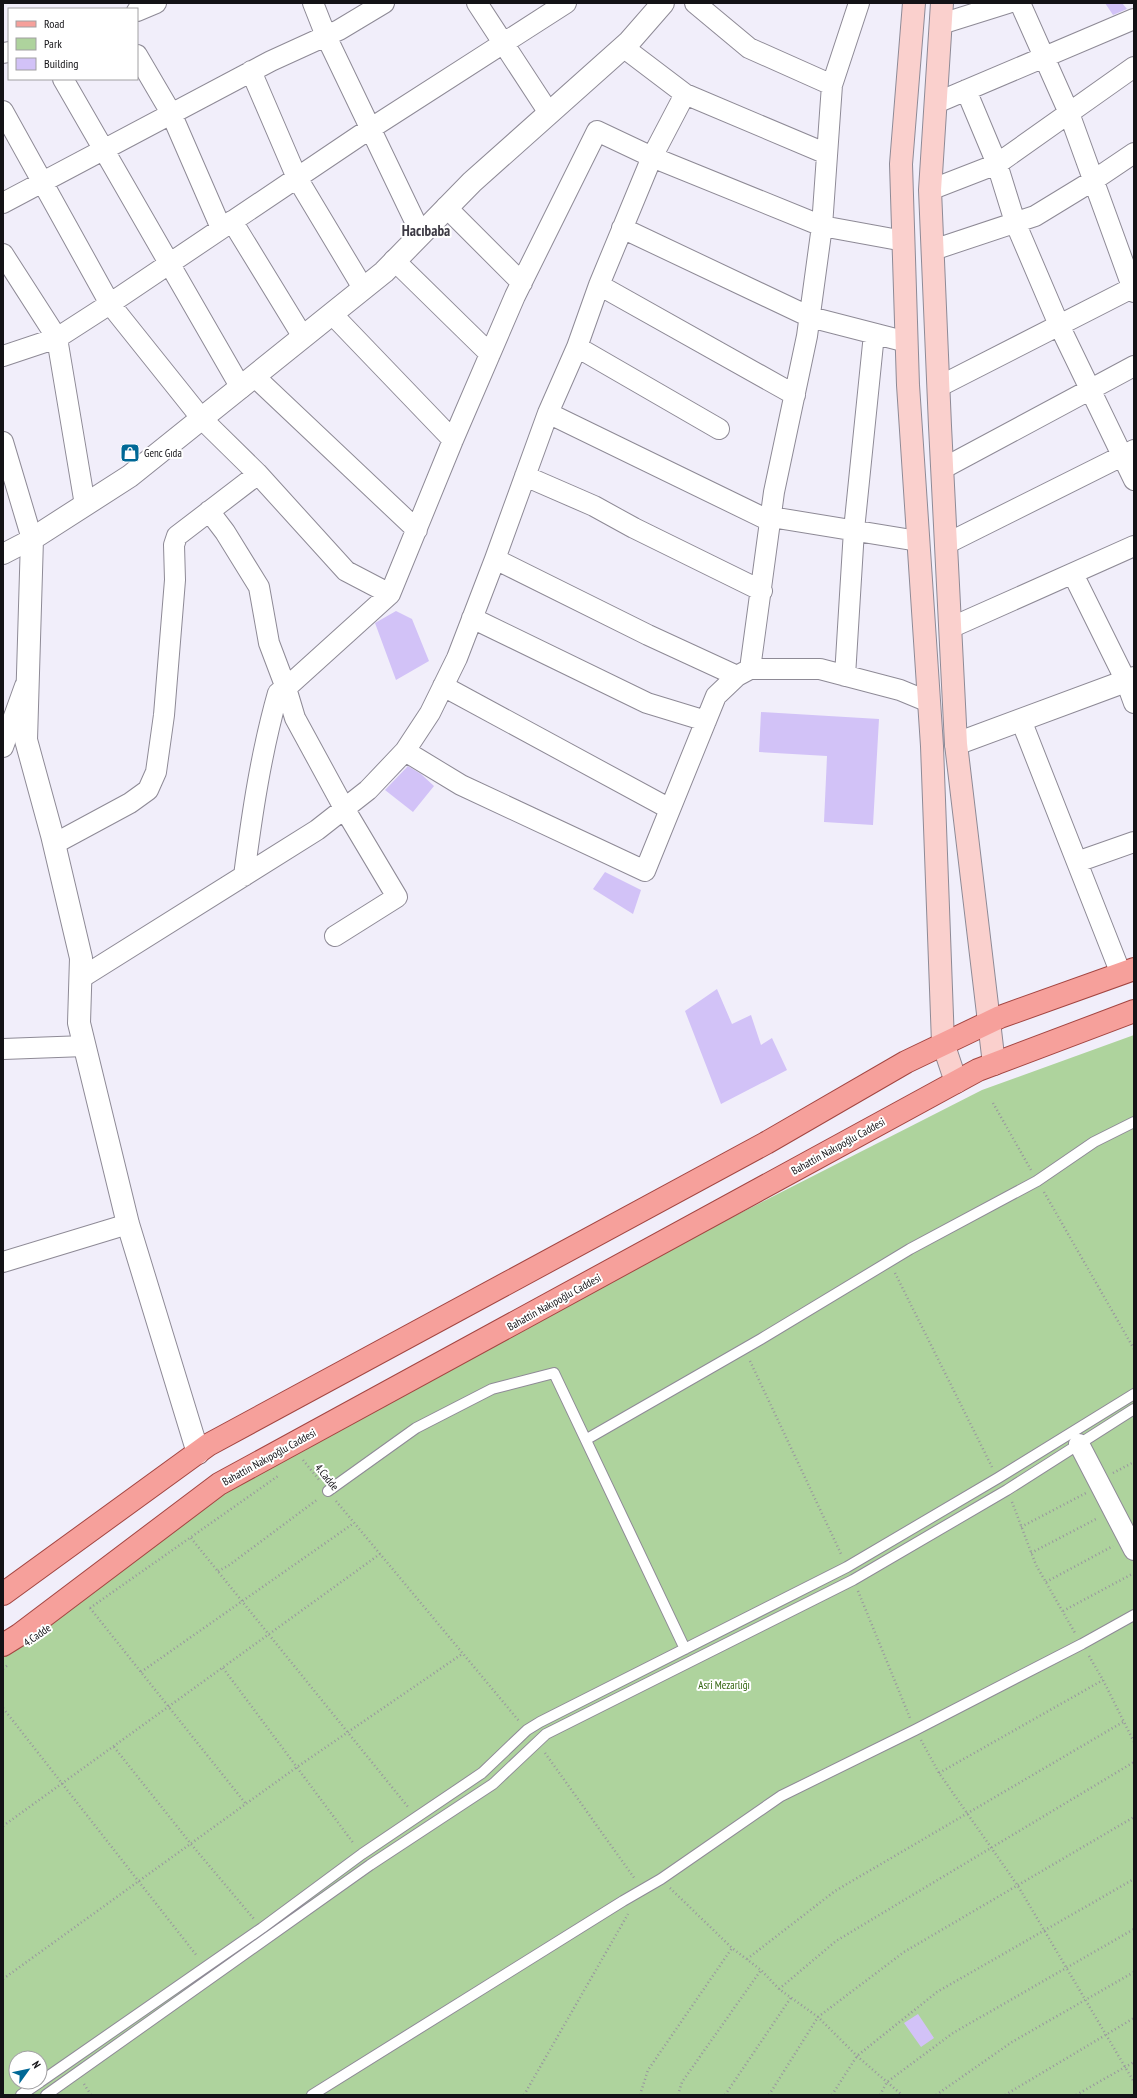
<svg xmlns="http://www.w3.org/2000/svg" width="1137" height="2098" font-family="'PT Sans Narrow',sans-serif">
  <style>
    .green { fill: #aed39d; fill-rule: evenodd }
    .building { fill: #d2c2f7 }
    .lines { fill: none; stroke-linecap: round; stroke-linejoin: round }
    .service-casing { stroke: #8e8a96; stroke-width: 12 }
    .minor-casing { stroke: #8e8a96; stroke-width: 22 }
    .tertiary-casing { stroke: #8e8a96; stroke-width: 24 }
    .secondary-casing { stroke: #8e8a96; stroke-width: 24 }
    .primary-casing { stroke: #a34541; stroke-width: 24 }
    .path { stroke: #98959e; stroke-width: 2.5; stroke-dasharray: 1 3; stroke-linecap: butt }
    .service { stroke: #fff; stroke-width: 10 }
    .minor { stroke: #fff; stroke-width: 20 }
    .tertiary { stroke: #fff; stroke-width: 22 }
    .secondary { stroke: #fad0cd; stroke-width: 22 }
    .primary { stroke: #f6a09b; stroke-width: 22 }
    .labels { text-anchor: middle; stroke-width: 4; stroke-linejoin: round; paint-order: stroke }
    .poi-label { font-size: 11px; fill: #131216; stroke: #fff; text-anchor: start }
    .street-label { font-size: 11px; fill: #131216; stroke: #fff }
    .park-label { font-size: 11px; fill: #32650f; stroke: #fff }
    .district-label { font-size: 15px; font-weight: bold; fill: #3d3a44; stroke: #fff }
  </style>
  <rect width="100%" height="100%" fill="#f1eefa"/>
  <path class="green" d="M1134,1035V2095H3V1648L233,1484L605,1282L982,1090ZM16,2058H40V2082H16Z"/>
  <path class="building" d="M1105,3H1122L1127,9L1113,15Z
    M396,611L412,619L429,661L396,680L375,623Z
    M761,712L879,719L873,825L824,822L827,756L759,752Z
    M408,766L421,774L434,786L413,812L385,790Z
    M605,872L641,890L633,914L593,889Z
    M717,989L732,1024L751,1015L761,1045L772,1038L787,1070L721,1104L685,1011Z
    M918,2014L934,2038L921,2047L904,2023Z"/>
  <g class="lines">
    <defs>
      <path id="service" d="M587,1439L761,1339L910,1249L1037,1181L1094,1142L1134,1122
        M328,1491L416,1428L492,1389L554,1373L685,1649
        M40,2082L262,1928L362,1854L482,1773L527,1730L540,1722L847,1567L998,1478L1134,1394
        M21,2095L40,2082
        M46,2095L370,1865L493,1784L546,1734L853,1580L1007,1490L1134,1409
        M312,2095L623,1901L661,1879L781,1796L915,1730L1082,1644L1134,1615"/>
      <path id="minor" d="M313,3L326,36L421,234
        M477,3L549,113
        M695,3L749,48L832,85
        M1020,3L1069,113L1134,292
        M137,11L156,3
        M941,24L1008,3
        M3,53L9,52
        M137,55L171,113L221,228
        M251,71L297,178L363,288
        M63,79L241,388
        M966,90L997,164L1015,222L1059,325L1134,480
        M685,94L827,154
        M936,103L1134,19
        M3,111L110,304L202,419L258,474L346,571L390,594
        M930,190L997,164L1134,67
        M3,203L271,61L339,30L384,3
        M446,207L522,283
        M232,221L303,337
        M622,228L810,317L907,342
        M933,250L1035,216L1094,180L1134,153
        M3,254L57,338L85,505
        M394,260L490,354
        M599,285L795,395
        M332,314L453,440
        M577,347L719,429
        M3,356L57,338L102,309L359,136L566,3
        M255,377L417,530
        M938,387L1134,287
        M548,413L770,521
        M3,442L32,539L3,554
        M942,469L1134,366
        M525,476L594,506L634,528L762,591
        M209,511L225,532L259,587L269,643L286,688L278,693C261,753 252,814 244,876
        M771,517L918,541
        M946,544L1134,450
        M495,559L648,635L737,676L750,669L774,492L807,336L822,226L832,85L859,3
        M1073,574L1126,681L1134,703
        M472,618L647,703L706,721
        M950,628L1134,546
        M750,669H820L900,690L929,702
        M845,676L854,530L874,334
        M443,686L670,809
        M1021,720L1121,974
        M3,747L25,686
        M405,751L461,785L645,871L716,696L737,676
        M54,844L130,803L148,790L156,772L164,715L175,580L174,545L177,536L258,474
        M1077,862L1134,842
        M335,936L397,897L344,808L295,718L286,688L390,594L453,440L515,296L597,131L652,157L685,94L623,47
        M81,978L317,830L368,790L405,751L430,713L457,658L495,559L548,413L577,347L599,285L652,157L822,226L904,241
        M3,1049L85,1046
        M3,1262L128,1224
        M1079,1444L1134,1550"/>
      <path id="tertiary" d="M956,744L1134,678
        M198,1453L128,1224L79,1023L81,958L52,835L26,740L32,539L130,476L384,272L472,182L629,42L663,3"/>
      <path id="secondary" d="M914,3L901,164L908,385L932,746L943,1043L956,1082
        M942,3L930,190L940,426L956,744L994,1064"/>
      <path id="primary" d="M3,1594L208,1445L766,1143L906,1062L1000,1017L1134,969
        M3,1645L19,1635L219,1484L978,1070L1134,1011"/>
    </defs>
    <use href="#service" class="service-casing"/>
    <use href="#minor" class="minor-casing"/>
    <use href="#tertiary" class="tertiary-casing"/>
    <use href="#secondary" class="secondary-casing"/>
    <use href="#primary" class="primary-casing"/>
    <path class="path" d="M993,1103L1031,1170
      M1044,1192L1134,1349
      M895,1273L992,1467
      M750,1361L842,1556
      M303,1460L320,1481
      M1113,1473L1134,1462
      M336,1501L519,1721
      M1012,1502L1036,1565L1075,1633
      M1021,1527L1086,1493
      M191,1538L408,1807
      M1031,1553L1098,1518
      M218,1571L228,1566L318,1499
      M1046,1582L1113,1546
      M858,1591L910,1718
      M90,1608L278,1476
      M90,1608L246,1804
      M1063,1611L1134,1573
      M1089,1656L1103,1680L1134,1742
      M223,1668L354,1844
      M3,1669L9,1664
      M141,1672L354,1523
      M3,1708L197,1956
      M921,1740L939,1773L1018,1886L1134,2082
      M114,1747L191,1844L254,1919
      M545,1753L635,1879
      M939,1773L1103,1680
      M3,1826L380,1554
      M670,1888L732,1948L761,1970L779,1989L818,2017L857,2056L902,2095
      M747,1959L835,1891L1123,1722
      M3,1979L297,1767L462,1654
      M779,1989L836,1941L1134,1762
      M84,2084L91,2095
      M524,2095L628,1914
      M640,2095L648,2070L732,1948
      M678,2095L682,2082L761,1970
      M725,2095L792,1996
      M769,2095L818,2017L904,1952L1134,1817
      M832,2095L857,2056L937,1992L1134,1879
      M880,2095L887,2082L953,2033L1134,1929
      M936,2095L1012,2042L1134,1972
      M1005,2095L1134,2018
      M1076,2095L1134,2062"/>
    <use href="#service" class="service"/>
    <use href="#minor" class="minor"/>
    <use href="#tertiary" class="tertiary"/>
    <use href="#secondary" class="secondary"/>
    <use href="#primary" class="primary"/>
  </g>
  <defs>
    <symbol id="shop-square" viewBox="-11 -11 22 22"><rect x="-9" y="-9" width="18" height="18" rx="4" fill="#006896" stroke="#fff"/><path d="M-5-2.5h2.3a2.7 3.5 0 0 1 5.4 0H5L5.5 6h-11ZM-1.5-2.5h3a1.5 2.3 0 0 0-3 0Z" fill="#fff"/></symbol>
  </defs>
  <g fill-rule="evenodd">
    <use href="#shop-square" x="119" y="442" width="22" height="22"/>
  </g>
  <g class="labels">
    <g class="poi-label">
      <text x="144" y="457">Genc Gıda</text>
    </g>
    <g class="street-label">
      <text transform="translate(838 1146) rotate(-29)" y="4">Bahattin Nakıpoğlu Caddesi</text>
      <text transform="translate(554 1302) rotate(-29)" y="4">Bahattin Nakıpoğlu Caddesi</text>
      <text transform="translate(269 1457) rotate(-29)" y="4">Bahattin Nakıpoğlu Caddesi</text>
      <text transform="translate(327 1477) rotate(51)" y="4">4.Cadde</text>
      <text transform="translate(37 1635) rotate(-35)" y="4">4.Cadde</text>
    </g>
    <g class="park-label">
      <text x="724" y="1689">Asri Mezarlığı</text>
    </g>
    <g class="district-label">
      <text x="426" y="236">Hacıbaba</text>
    </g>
  </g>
  <rect width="1137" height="2098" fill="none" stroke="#131216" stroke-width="8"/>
  <rect x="8" y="8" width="130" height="72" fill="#ffffff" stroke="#a1a0a2"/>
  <rect x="16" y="21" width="20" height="6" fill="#f6a09b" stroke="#a1a0a2"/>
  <text x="44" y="28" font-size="12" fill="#131216">Road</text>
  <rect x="16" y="38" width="20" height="12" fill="#aed39d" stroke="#a1a0a2"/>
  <text x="44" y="48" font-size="12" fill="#131216">Park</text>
  <rect x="16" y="58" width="20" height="12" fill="#d2c2f7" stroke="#a1a0a2"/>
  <text x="44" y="68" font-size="12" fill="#131216">Building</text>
  <g transform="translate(28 2070) rotate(57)"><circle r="19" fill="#ffffff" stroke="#a1a0a2"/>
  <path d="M0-3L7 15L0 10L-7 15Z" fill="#006896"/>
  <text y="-6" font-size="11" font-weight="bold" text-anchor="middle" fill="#131216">N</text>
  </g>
</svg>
